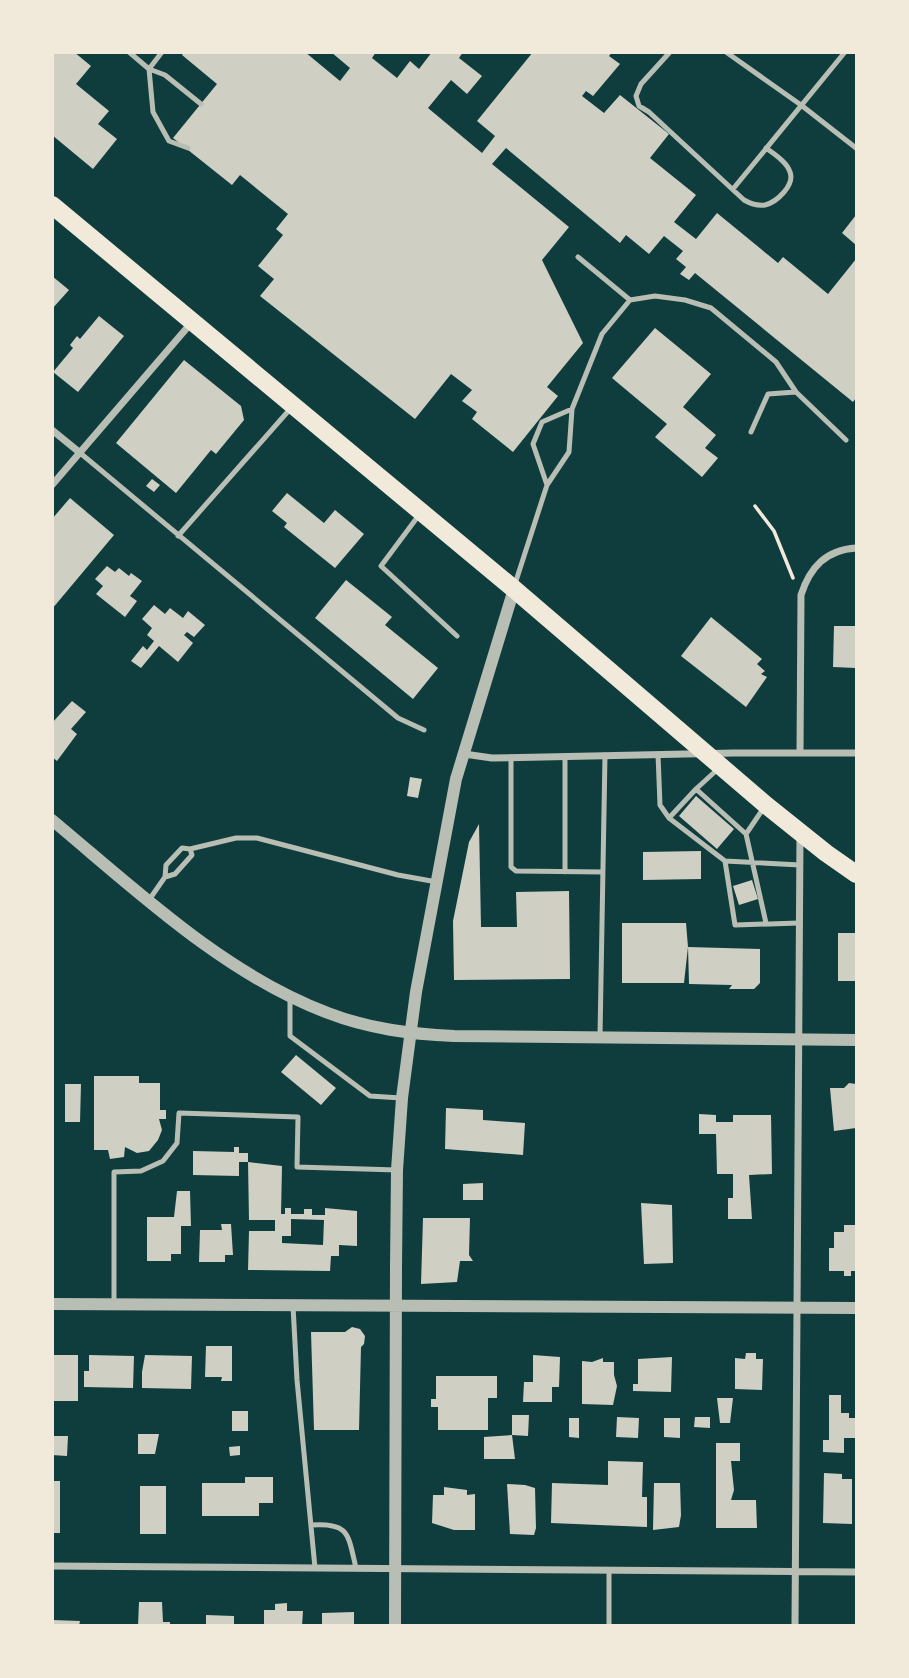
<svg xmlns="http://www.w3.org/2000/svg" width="909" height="1678" font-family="Ubuntu,sans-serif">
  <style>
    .building { fill: #cfcfc3; fill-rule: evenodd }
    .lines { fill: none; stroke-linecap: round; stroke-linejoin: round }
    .path { stroke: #f1e9da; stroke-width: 3.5 }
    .service { stroke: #b8beb3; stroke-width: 5 }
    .minor { stroke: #b8beb3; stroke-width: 7 }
    .tertiary { stroke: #b8beb3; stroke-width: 12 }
    .primary { stroke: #f1e9da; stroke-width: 18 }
  </style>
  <rect width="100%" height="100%" fill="#0f3d3e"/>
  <path class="building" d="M52,52H74L91,66L76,84L109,111L98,124L117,139L93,169L52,135Z
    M184,52H305L340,81L350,68L331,52H376L372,58L397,78L410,61L419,69L432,52H463L459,58L482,76L467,94L451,80L428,108L482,153L495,136L477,121L533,52H612L609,56L620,64L593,96L586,91L582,96L604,113L620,95L669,134L650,158L696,195L674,222L696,239L717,213L778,263L783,257L828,294L856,259V398L853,402L695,273L689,280L680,274L686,267L676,259L683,251L664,236L649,254L626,235L620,243L506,148L492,164L569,227L542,260L583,343L547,387L558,396L513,452L472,419L477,412L462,401L472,390L451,374L415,419L260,296L274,279L258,266L283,235L276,229L288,214L240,175L232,185L173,138L217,84L182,55Z
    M856,215V245L842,233Z
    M52,276L69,290L52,309Z
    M99,316L124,336L78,392L53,372L73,348L70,345L77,336L80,339Z
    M655,328L711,374L683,407L716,435L705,448L718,458L702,477L655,437L667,424L612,378Z
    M184,360L241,406L244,420L216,454L211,450L176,493L116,443Z
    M152,479L160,485L154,492L146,486Z
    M287,493L324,523L335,510L364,534L335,568L284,527L287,523L272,511Z
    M70,498L114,535L52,609V519Z
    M107,566L115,572L119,568L129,576L131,573L142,581L130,596L137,601L125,617L96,594L103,586L95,579Z
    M346,580L392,617L385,625L438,668L413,699L315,618Z
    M154,605L165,614L170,608L183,618L188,611L205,625L194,637L187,632L184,635L193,643L178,662L159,646L141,668L131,661L143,646L147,650L154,641L147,635L152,628L142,619Z
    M711,617L762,659L757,664L765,671L761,674L767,677L746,707L681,656Z
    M834,626H856V668L833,667Z
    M72,701L86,712L71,729L77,734L57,761L52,757V723Z
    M410,777L422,779L418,798L407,796Z
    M696,796L734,829L717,849L679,816Z
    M479,824L481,927H517L516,892L569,891L570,979L454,980L453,921L469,842Z
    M701,851V879L643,880V852Z
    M752,880L758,899L739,905L733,886Z
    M622,923H686L688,947L760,949V983L754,989H729L732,985L689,984L688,947L684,983H622Z
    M838,933H856V981H838Z
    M296,1055L336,1088L321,1105L281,1072Z
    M94,1076H139V1083H160V1110H166V1119H159L162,1130L158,1140L149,1151L137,1153L125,1147L124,1157L110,1159L108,1150H94Z
    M849,1083L856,1084V1128L834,1131L830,1088H844Z
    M65,1084H81L80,1122H65Z
    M446,1108L483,1110V1120L525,1123L523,1155L445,1149Z
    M699,1114L716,1115V1122H733V1115H771L772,1174L749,1175L752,1219H728V1198H733V1174H717L716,1134H699Z
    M234,1147H239V1153H248V1162H239V1176L193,1175V1151L234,1152Z
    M248,1162L282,1166L281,1214H285V1208H291V1214H304V1209H312V1215H325V1208L357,1211V1246L339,1245V1256H331L330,1271L248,1270L249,1231H275V1220H249ZM291,1219L324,1220L323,1245L282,1243V1236H291Z
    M483,1183V1200H463V1184Z
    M177,1191H190L191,1226H181V1254H171V1261H147V1217H174Z
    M641,1203L672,1205L673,1263L644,1264Z
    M423,1218H470L469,1255L473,1261H460L457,1282L421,1284Z
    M221,1224H231L233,1255H225V1262H199L200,1230H222Z
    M844,1225H856V1271H851V1276H844V1271H829V1248H834V1232H844Z
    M352,1327L360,1329L365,1336L364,1344L361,1347L359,1430H314L311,1332H345Z
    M206,1346H232V1381H221L222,1377H205Z
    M746,1353H756V1359H763L762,1390L735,1389V1358L745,1359Z
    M52,1355H78V1401H52Z
    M89,1355L134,1356L133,1388L84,1387V1371H89Z
    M145,1355L192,1356L191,1389L142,1388V1372Z
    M533,1355L560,1357L559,1387H552V1402H523L524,1382H533Z
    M672,1357L671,1392L633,1391V1384H638V1359Z
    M603,1358V1362H614V1375L617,1386L613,1405L582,1404V1361L592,1362Z
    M436,1376H497V1398H488V1430H438V1407H431V1399H436Z
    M829,1395H841V1413H849V1418H856V1438H844V1453L823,1452V1440H829Z
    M717,1398H733L730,1423H720Z
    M232,1411H248V1431H232Z
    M512,1415H529L528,1436L512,1435Z
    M617,1417L639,1418L638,1438L616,1437Z
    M695,1417H710V1428L694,1427Z
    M569,1418H579V1438L569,1437Z
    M664,1418H680V1438L664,1437Z
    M138,1434H159L155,1454H138Z
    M512,1435L515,1459H484V1437Z
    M52,1436H68L67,1456L52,1455Z
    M716,1443H740V1461H731L734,1490L731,1500H756L757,1528H716Z
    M240,1446V1455L230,1456L229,1447Z
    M608,1461L643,1462L642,1497H647V1527L551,1523L552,1483L608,1485Z
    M824,1473L842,1474V1479H852V1524L823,1523Z
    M245,1477H273V1503H259V1516H202V1483H245Z
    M52,1481H60V1533H52Z
    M654,1483H680L681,1515L679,1527L653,1530Z
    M507,1484L525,1485L535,1488L536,1528L534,1535L510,1534Z
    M140,1486H166V1534H140Z
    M444,1487L467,1490V1495L475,1494V1530H454L432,1523L433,1495H444Z
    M139,1602H162L163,1622H170V1626H138Z
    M287,1603V1611H303L302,1626H264V1610H275V1604Z
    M354,1612V1626H322V1613Z
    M206,1615L234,1616V1626H206Z
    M52,1620L80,1621L79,1626H52Z"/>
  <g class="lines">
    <path class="path" d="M755,506L774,531L793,578"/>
    <path class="service" d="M129,52L149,69L162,52
      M670,52L641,84L636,96L639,106L649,112L744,200C751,204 757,206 765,205C777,202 795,185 790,172C787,162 774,154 766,148
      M726,52L801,105L856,148
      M188,148L169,141L153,112L149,69L165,75L201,104
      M733,189L845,52
      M578,257L630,300
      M751,432L768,394L796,392
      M79,452L398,718L424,730
      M547,485L533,444L542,422L572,409
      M419,515L381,566L457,636
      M178,536L291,408
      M515,584L547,485L569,452L572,409L602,334L630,300L655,296L685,300L711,308L776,362L796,392L846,440
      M658,754L660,805L669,818L696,789L746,834L763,809
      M511,757V867L516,871L603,872
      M696,789L719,768
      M669,818L725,861L800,865
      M746,834L766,923
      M190,849L236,838H257L398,875L437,882
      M725,861L735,925L799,923
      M565,872V756
      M149,900L165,877L166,865L182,848L190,849L192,855L175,874L165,877
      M290,998V1036L370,1096L401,1098
      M600,1036L605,755
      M114,1303V1172L141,1171L163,1161L177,1143L179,1113L298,1117L297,1167L397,1170
      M293,1306L297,1380L315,1568
      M311,1525C350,1522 348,1535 356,1568
      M609,1570V1626"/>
    <path class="minor" d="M52,430L79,452
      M52,485L192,322
      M800,753L801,595C810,567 826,550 856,548
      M464,754L492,758L734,753H856
      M52,1566L856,1572
      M795,1626L800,835"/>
    <path class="tertiary" d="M52,820C136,890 224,974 328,1013C369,1029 411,1034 454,1036L856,1040
      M52,1304L856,1308
      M395,1626L396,1266L397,1170L402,1098L416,992L456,779L514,589"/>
    <path class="primary" d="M52,205L514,589L766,805L826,853L856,874"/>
  </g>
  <rect width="909" height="1678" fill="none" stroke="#f1e9da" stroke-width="108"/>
</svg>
